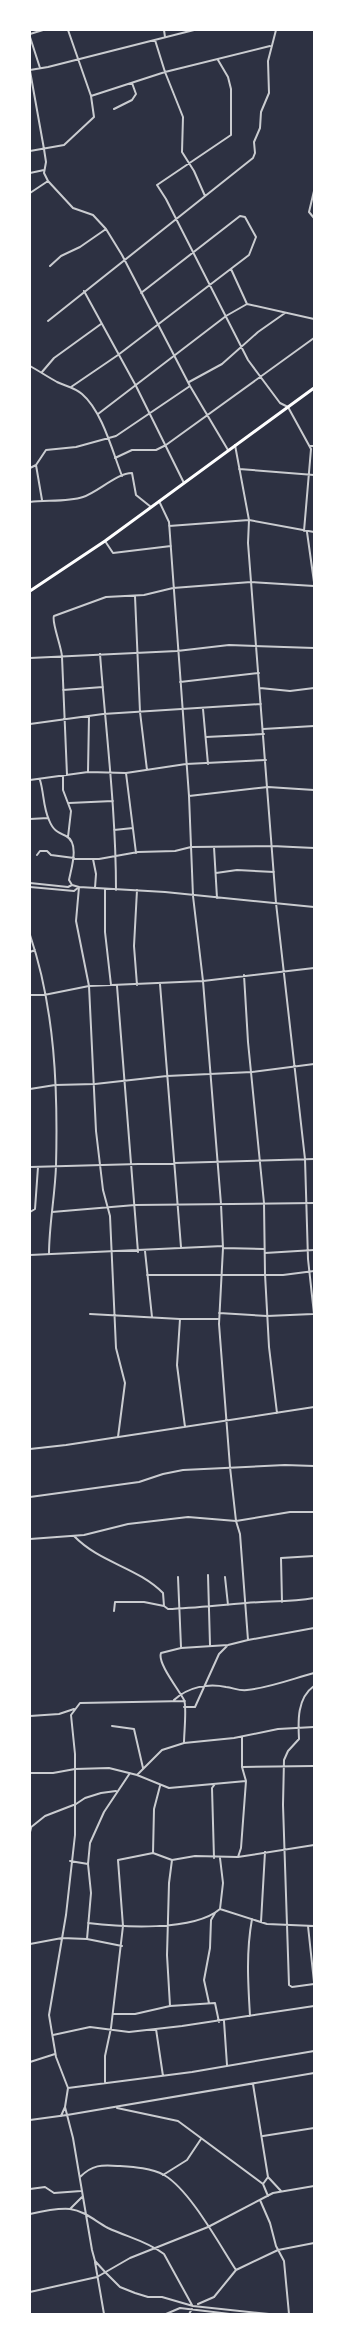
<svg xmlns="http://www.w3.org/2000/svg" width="344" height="2344" font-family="'DejaVu Sans',sans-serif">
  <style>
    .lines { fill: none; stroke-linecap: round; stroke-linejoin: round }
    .minor { stroke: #caccd0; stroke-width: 2 }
    .secondary { stroke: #fff; stroke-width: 3 }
  </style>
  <rect width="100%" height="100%" fill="#2d3142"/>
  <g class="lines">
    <path class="minor" d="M164,30L165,37
      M30,34L43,30
      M30,37L40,68
      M155,40L165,72L183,117L182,152L194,171L205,196
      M218,60L228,77L231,89V135L157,185L166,199L248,360L280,403L288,407L311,449L304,531
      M30,70L48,67L194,30
      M30,71L44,149L46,162L44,173L48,181L73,208L93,215L106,229L122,255L190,386L228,450
      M91,96L165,72L270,46
      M114,109L132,100L136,94L132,83
      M30,151L64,145L94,117L91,96L68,30
      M30,173L44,170
      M314,191L309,212L314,218
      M30,193L48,181
      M50,266L61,256L80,247L106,229
      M231,269L247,304
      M84,291L136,386L184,483
      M48,321L253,158L255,153L254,142L260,128L261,112L269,93L268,61L276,30
      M30,366C39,371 48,377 57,382C65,386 74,387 82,394C102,411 112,450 122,476
      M42,372L54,358L101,324
      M189,382L222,364L258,332L285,313
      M71,387L118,355L249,255L256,237L245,217L240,216L141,293
      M98,414L226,316L247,304L314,319
      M235,445L249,520L248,543L276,903L305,1159L308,1259L314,1314
      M310,446H314
      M115,458L132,450H156L166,445L314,338
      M36,465L42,500
      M30,468L36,465L46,450L76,447L116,436L190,386
      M239,469L314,475
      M159,501L169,522L189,796L193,896L203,981L221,1204L223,1248L219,1324L230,1467L236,1521L240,1534L248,1640
      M30,502C46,500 68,502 83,497C98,492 117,473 132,473L136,495L151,507
      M169,526L249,520L314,532
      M307,532L314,582
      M105,541L113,553L171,546
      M135,596L140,712L147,770
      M100,654C106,733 116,811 116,890
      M30,658L177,651L229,645L314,648
      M180,682L259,673
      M260,688L290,691L314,688
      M63,690L103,687
      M203,709L208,764
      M30,724L103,714L261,704
      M263,729L314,726
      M206,737L264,734
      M88,772L89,716
      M126,773L136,853
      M67,775L62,657C62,648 51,621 54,616L106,597L144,595L173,588L251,582L314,586
      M63,776V790L71,811L68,837
      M30,780L88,772L126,773L186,764L266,760
      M40,780C44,793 43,807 49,820C53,830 57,832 66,836C80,843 71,869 69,880L72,885L79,887L76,921L89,986L96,1131L103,1190L110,1216L116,1348L125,1383L118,1437
      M189,796L268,787L314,790
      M69,803L113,801
      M30,819L48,818
      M114,830L133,828
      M214,847L217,898
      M37,855L40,851H47L51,855L74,858
      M74,859H99L138,852L175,851L191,847L272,846L314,848
      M93,859L96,874L95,888
      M216,873L237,870L274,872
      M30,883L68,887L72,885
      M30,887L74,891L79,887L165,892L314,907
      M105,890V932L111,985
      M30,935C55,1009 58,1089 56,1166C55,1196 49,1225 49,1254
      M30,952L35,950
      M244,975L248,1042L264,1203L265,1274L269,1347L277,1413
      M160,984L181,1247
      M137,985L134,946L137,890
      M117,986L138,1252
      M30,995H44L89,986L203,981L314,968
      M30,1089L55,1085L95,1084L167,1076L252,1072L314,1064
      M30,1167L314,1159
      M30,1212L35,1209L38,1167
      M52,1212L135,1205L314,1203
      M223,1248L264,1249
      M145,1251L152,1317
      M265,1253L314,1250
      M30,1255L223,1246
      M147,1275H283L314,1271
      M219,1313L267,1316L313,1314
      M90,1314L180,1319H219
      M180,1319L177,1365L185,1427
      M30,1449L66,1445L314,1407
      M30,1497L139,1482L163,1474L183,1470L285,1465L314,1466
      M74,1536C100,1563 137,1567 163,1593L164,1606L168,1609C194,1608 219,1605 246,1603C269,1601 291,1602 314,1598
      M30,1539L84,1535L128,1524L188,1517L236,1521L290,1512H314
      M208,1575L210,1645
      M178,1577L181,1647
      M225,1577L228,1605
      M282,1602L281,1558L314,1556
      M114,1611L115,1602H144L164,1606
      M314,1686C297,1698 298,1721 299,1739L288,1751L284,1760L283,1805L289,1985L292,1987L314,1984
      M174,1700C188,1687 208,1683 226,1687C234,1688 239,1691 247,1690C269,1688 292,1679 314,1673
      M184,1707H195L219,1654L227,1646
      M30,1716L59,1714L74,1709
      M112,1726L134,1729L143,1768
      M184,1743C184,1733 187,1706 184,1700C179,1690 157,1663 161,1653L181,1648L228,1645L248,1640L314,1628
      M242,1767L314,1766
      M30,1773H53L75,1769L109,1768L137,1775L169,1788L246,1781
      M137,1775L162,1750L184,1743L234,1738L278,1729L314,1727
      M30,1828L45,1816L76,1804L85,1798L101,1793L116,1791
      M30,1832L31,1828
      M153,1853L154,1809L160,1786
      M238,1857L241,1848L246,1781L242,1767V1737
      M214,1858L212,1788L215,1784
      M70,1861L88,1864
      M220,1909L267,1924L314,1926
      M261,1922L265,1852
      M88,1923C121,1927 193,1932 220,1909L223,1883L220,1858
      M308,1926L314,1982
      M87,1939L91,1893L88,1864L90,1843L104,1812L130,1773
      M30,1944L62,1938L87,1939L122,1946
      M209,2003L204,1980L210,1948L211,1920L215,1913
      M170,2006L167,1955L169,1883L172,1860
      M113,2014H135L170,2006L215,2003L219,2022
      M250,2016C248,1983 246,1952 252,1919
      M224,2021L227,2065
      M156,2029L163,2076
      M53,2035L90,2027L129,2032L182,2026L314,2006
      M30,2062L55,2054
      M105,2082V2056L111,2028L123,1926L118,1860L153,1853L172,1860L195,1856L238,1857L314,1845
      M253,2084L268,2177L263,2184
      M68,2088L192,2072L314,2051
      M65,2107L73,2138L92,2250L95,2261L106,2273L120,2287L135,2293L148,2297H162L193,2306L269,2314
      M117,2108L178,2121L263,2184L268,2196
      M61,2116L65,2107L68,2088L56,2057L49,2015L66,1915L75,1835V1754L71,1715L80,1703L185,1701
      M30,2120L67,2115L314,2073
      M263,2136L314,2128
      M163,2175L187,2160L201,2139
      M80,2177C93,2164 102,2165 119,2166C134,2167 151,2168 164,2175C190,2190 219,2244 236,2270
      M268,2177L281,2191
      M30,2189L45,2187L54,2193L81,2191
      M260,2200L270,2223L276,2246L284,2261L289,2314
      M70,2209L82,2197
      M30,2214C43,2211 57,2208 70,2209C85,2211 95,2221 108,2228C127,2237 147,2241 164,2254L192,2305
      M95,2262L104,2314
      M30,2292L97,2277L130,2258L208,2227L273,2193L314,2186
      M198,2304L214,2297L236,2270L278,2250L314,2243
      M166,2314L180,2308L230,2314
      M189,2314L192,2309"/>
    <path class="secondary" d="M30,591L105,541L314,388"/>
  </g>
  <rect width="344" height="2344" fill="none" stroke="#ffffff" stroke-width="62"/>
</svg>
